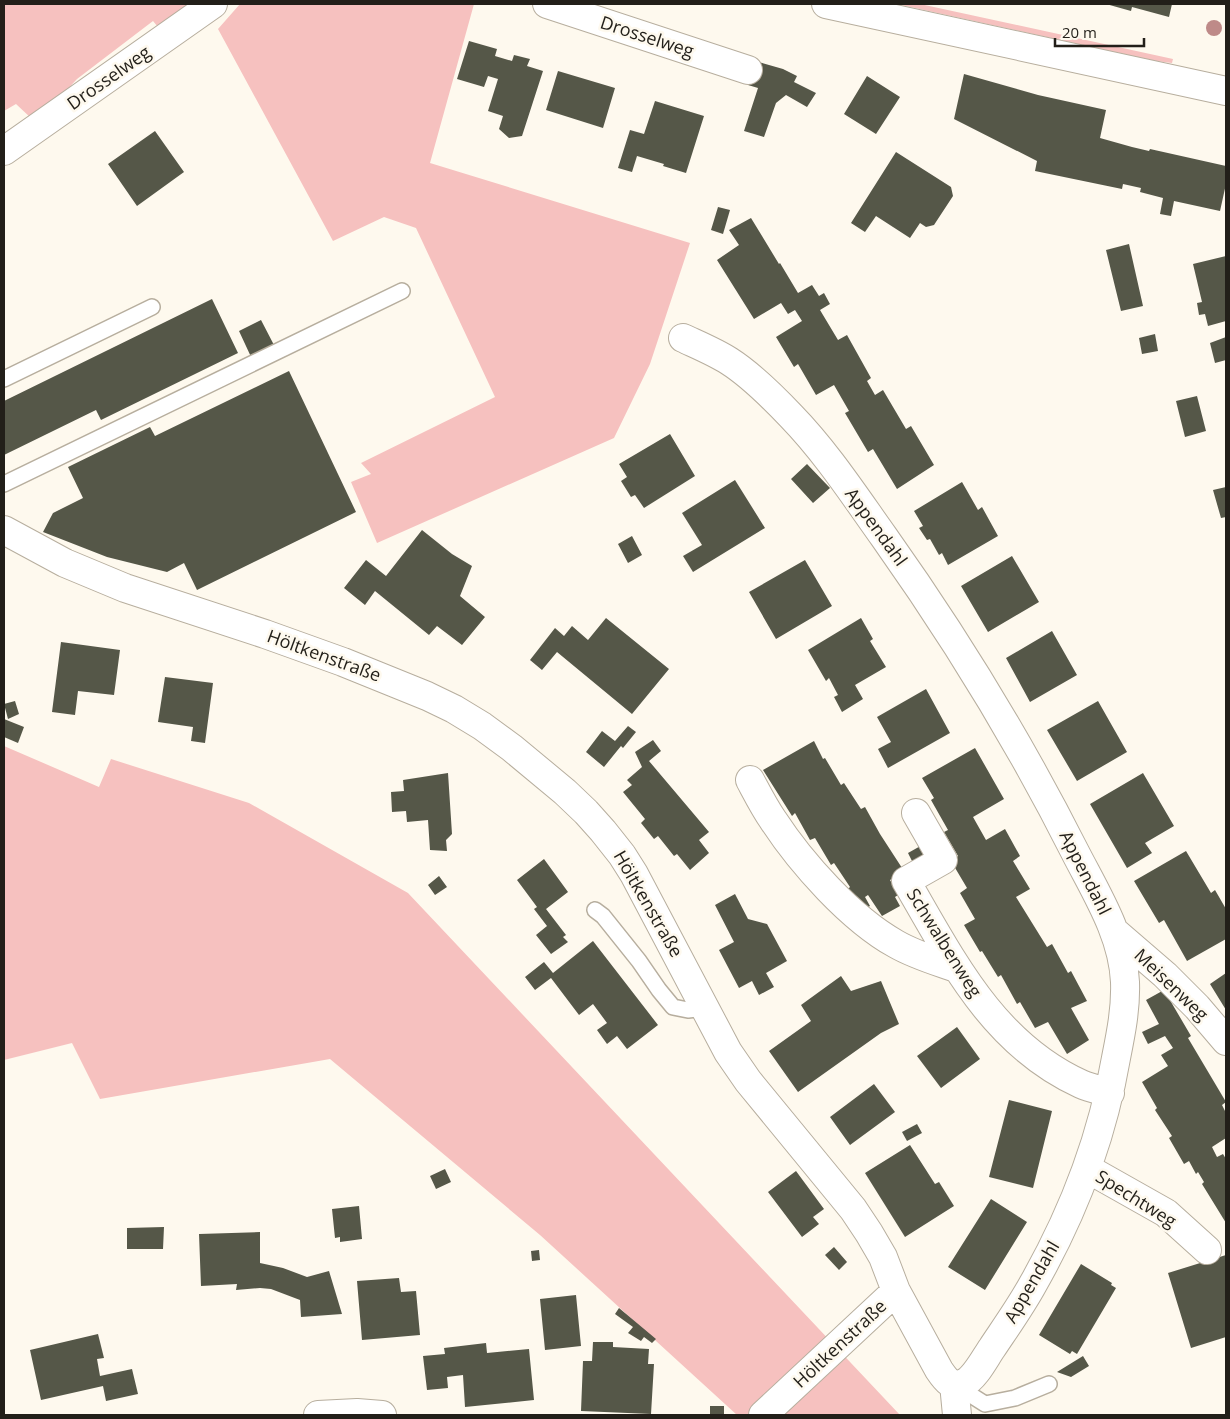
<svg xmlns="http://www.w3.org/2000/svg" width="1230" height="1419" font-family="'Open Sans',sans-serif">
  <style>
    .green { fill: #f6c1bf }
    .building { fill: #555748 }
    .lines { fill: none; stroke-linecap: round; stroke-linejoin: round }
    .service-casing { stroke: #b7ae9e; stroke-width: 18 }
    .minor-casing { stroke: #b7ae9e; stroke-width: 30 }
    .secondary-casing { stroke: #b7ae9e; stroke-width: 30 }
    .service { stroke: #fff; stroke-width: 15 }
    .minor { stroke: #fff; stroke-width: 28 }
    .secondary { stroke: #fff; stroke-width: 28 }
    .tree { fill: #be8a88 }
    .labels { text-anchor: middle; stroke-width: 5; stroke-linejoin: round; paint-order: stroke }
    .street-label { font-size: 18px; fill: #221f19; stroke: #fef9ee }
  </style>
  <rect width="100%" height="100%" fill="#fef9ee"/>
  <path class="green" d="M4,4H194L158,27L153,21L77,79L64,93L32,119L16,104L4,111Z
    M240,4H474L430,163L690,243L650,364L614,438L377,543L351,482L371,474L361,463L495,397L416,228L384,217L333,241L218,29Z
    M897,4H920L1173,59L1172,63L1156,61Z
    M4,746L99,787L111,759L249,803L408,893L900,1415H737L540,1235L330,1059L100,1099L72,1043L4,1060Z"/>
  <path class="building" d="M1106,4H1172L1169,17L1132,7L1131,11Z
    M469,41L497,49L495,56L512,61L514,55L530,59L527,66L543,71L522,136L509,138L499,129L503,116L488,111L498,79L488,76L484,87L457,79Z
    M755,61L783,69L797,76L794,82L816,93L807,107L786,95L776,103L764,137L744,131L758,88L748,85Z
    M558,71L615,88L603,128L546,110Z
    M964,74L1038,95L1106,110L1100,138L1132,147L1149,151L1150,149L1226,166V184L1220,211L1174,201L1171,216L1160,214L1163,198L1140,192L1141,188L1123,184L1122,189L1035,171L1037,161L954,119Z
    M867,76L900,97L876,134L844,114Z
    M655,101L704,116L686,173L663,166L664,164L637,156L632,172L618,168L630,130L644,134Z
    M155,131L184,172L137,206L108,164Z
    M896,152L951,187L953,196L934,225L926,227L920,223L910,238L876,216L865,232L851,223Z
    M718,207L730,210L723,234L711,230Z
    M751,218L779,264L780,263L798,293L812,285L819,296L824,293L830,304L820,310L838,340L847,335L871,378L867,381L875,395L883,390L906,429L911,426L934,465L897,489L873,449L868,452L845,413L849,411L834,385L816,395L798,364L794,367L776,337L802,321L795,310L788,314L781,303L754,319L717,260L739,245L729,230Z
    M1129,244L1143,306L1121,311L1106,250Z
    M1226,256V321L1208,326L1205,314L1199,315L1197,303L1202,302L1193,264Z
    M212,299L238,353L101,420L96,410L4,455V401Z
    M261,320L275,347L252,359L239,331Z
    M1155,334L1158,351L1142,354L1139,338Z
    M1226,337V360L1215,363L1210,343Z
    M289,371L356,512L197,590L184,563L167,572L107,557L43,532L53,513L83,498L68,467L150,427L155,436Z
    M1197,396L1206,431L1185,437L1176,401Z
    M670,434L695,476L644,508L635,495L631,497L621,481L627,477L619,464Z
    M807,464L830,488L813,503L791,479Z
    M735,480L765,528L693,572L683,556L702,545L682,513Z
    M962,482L978,510L982,507L998,536L948,565L942,553L939,555L930,539L927,540L919,528L923,526L914,511Z
    M1226,487V517L1221,518L1213,490Z
    M422,530L452,554L472,566L460,596L485,617L462,645L437,626L429,635L375,591L365,605L344,588L366,560L386,576Z
    M632,536L642,555L628,563L618,544Z
    M1012,556L1039,602L988,632L961,586Z
    M805,560L832,606L776,639L749,592Z
    M606,618L669,669L632,714L557,652L542,670L530,660L555,628L564,636L572,626L588,640Z
    M861,618L873,639L870,641L886,667L855,685L863,699L842,712L834,697L838,695L829,678L826,681L808,650Z
    M1052,631L1077,675L1030,702L1006,658Z
    M61,642L120,650L114,695L78,691L75,715L52,712Z
    M165,677L213,683L205,743L191,741L193,727L158,722Z
    M926,689L950,733L888,768L878,749L891,742L877,717Z
    M15,701L19,714L8,719L4,704Z
    M1098,701L1127,752L1077,781L1047,730Z
    M4,719L24,727L18,743L4,737Z
    M628,726L636,732L623,748L621,746L604,767L586,752L602,731L615,741Z
    M653,740L661,751L649,761L709,832L699,840L709,853L690,870L677,854L674,856L658,836L654,839L641,823L645,819L623,792L632,785L627,780L642,767L635,752Z
    M814,741L823,759L825,758L841,785L844,783L861,809L865,807L880,834L904,871L890,880L898,895L895,897L900,906L882,916L868,895L865,897L870,906L861,911L848,889L850,887L834,863L831,865L815,838L810,840L795,813L792,816L763,770Z
    M975,748L1004,799L973,817L986,840L1005,829L1020,856L1013,861L1030,889L1016,897L1047,947L1052,944L1068,973L1071,971L1087,1001L1071,1008L1089,1040L1067,1054L1048,1022L1035,1028L1020,1002L1017,1004L1001,975L998,977L982,951L980,952L964,925L975,919L960,893L967,888L951,861L958,856L944,832L948,830L931,800L934,798L922,778Z
    M448,773L452,834L446,840L447,851L430,850L428,820L407,822L406,811L392,812L391,792L404,791L403,780Z
    M1143,773L1174,826L1145,843L1152,853L1127,868L1090,804Z
    M924,844L931,855L914,865L908,853Z
    M1186,851L1211,893L1215,890L1226,909V939L1187,961L1164,920L1159,923L1134,881Z
    M544,859L568,892L546,909L566,935L563,937L568,942L551,954L536,935L547,926L534,909L537,907L517,880Z
    M439,876L447,887L435,895L428,885Z
    M735,894L748,919L767,924L787,961L766,973L774,987L759,995L752,981L739,988L719,950L734,942L715,905Z
    M593,941L658,1025L627,1049L617,1036L607,1044L597,1030L607,1023L593,1004L579,1015L551,978L535,990L525,977L544,962L553,973Z
    M1226,973V1010L1210,984Z
    M841,976L851,991L881,981L899,1024L881,1033L798,1092L769,1051L811,1021L801,1005Z
    M1164,990L1191,1036L1188,1038L1226,1102L1222,1105L1226,1113V1138L1212,1147L1217,1157L1223,1154L1226,1159V1223L1202,1184L1204,1182L1198,1172L1196,1174L1189,1161L1184,1164L1169,1138L1172,1136L1155,1110L1157,1108L1142,1082L1168,1066L1161,1055L1173,1048L1165,1036L1148,1044L1142,1032L1159,1024L1146,1000Z
    M957,1027L980,1059L941,1088L917,1056Z
    M874,1084L895,1112L850,1145L830,1117Z
    M1009,1100L1052,1111L1033,1188L989,1177Z
    M917,1124L922,1133L907,1141L902,1132Z
    M910,1145L935,1184L939,1182L954,1206L905,1237L865,1173Z
    M445,1169L451,1182L436,1189L430,1176Z
    M796,1171L824,1209L813,1217L819,1224L802,1237L768,1192Z
    M991,1199L1027,1222L985,1290L948,1267Z
    M359,1206L362,1239L340,1242V1237L335,1238L332,1209Z
    M164,1227L163,1249H127V1228Z
    M260,1232V1263L283,1268L307,1277L329,1271L342,1314L301,1317L300,1300L271,1289L260,1288L236,1290L237,1284L201,1286L199,1234Z
    M834,1247L847,1262L839,1270L825,1255Z
    M539,1250L540,1260L532,1261L531,1251Z
    M1226,1255V1337L1191,1348L1168,1273Z
    M1081,1264L1112,1283L1111,1285L1116,1288L1077,1354L1072,1351L1070,1354L1039,1335Z
    M399,1278L401,1292L416,1291L420,1335L362,1340L357,1281Z
    M576,1295L581,1346L545,1350L540,1299Z
    M619,1308L656,1339L652,1343L644,1337L641,1341L628,1333L633,1327L615,1314Z
    M98,1334L104,1358L97,1359L100,1376L132,1369L138,1394L106,1401L103,1386L41,1400L30,1350Z
    M593,1342H613V1347L649,1349L648,1364H654L651,1414L581,1411L583,1361H592Z
    M486,1343L487,1353L529,1349L534,1400L465,1407L463,1375L447,1377L448,1388L427,1390L423,1356L445,1354L444,1348Z
    M1083,1356L1089,1366L1071,1377L1057,1372Z
    M710,1406H724V1415H710Z"/>
  <g class="lines">
    <defs>
      <path id="service" d="M4,379L152,307
        M4,484L402,291
        M595,910L603,916L639,961L659,990L673,1007L688,1010L705,1008
        M955,1385L985,1404L1015,1398L1049,1384"/>
      <path id="minor" d="M547,4L748,70
        M4,151L213,4
        M4,530L65,563L125,588L265,634L343,662L427,696L454,709L482,726L512,748L565,792L586,812L603,831L622,855L634,874L728,1052L748,1081L853,1209L869,1233L883,1257L896,1291L939,1370C945,1379 952,1389 964,1383C975,1378 985,1358 992,1348C1006,1327 1021,1306 1033,1284C1074,1212 1102,1139 1116,1058C1121,1033 1126,1008 1125,982C1123,935 1096,893 1075,852C1020,743 955,637 884,537C854,495 826,452 791,416C772,396 751,375 729,361C715,352 698,345 683,338
        M750,780C757,793 764,807 773,820C801,863 851,919 896,944C915,955 936,961 956,968
        M916,813L943,860L906,881C952,960 993,1044 1081,1084C1090,1088 1100,1090 1110,1093
        M1114,931L1165,975L1197,1007L1226,1041
        M1088,1169L1166,1213L1207,1250
        M954,1384L957,1415
        M318,1415L357,1413L382,1415
        M763,1415L896,1291"/>
      <path id="secondary" d="M826,4L1226,91"/>
    </defs>
    <use href="#service" class="service-casing"/>
    <use href="#minor" class="minor-casing"/>
    <use href="#secondary" class="secondary-casing"/>
    <use href="#service" class="service"/>
    <use href="#minor" class="minor"/>
    <use href="#secondary" class="secondary"/>
  </g>
  <circle class="tree" cx="1214" cy="28" r="8"/>
  <g class="labels">
    <g class="street-label">
      <text transform="translate(647 37) rotate(18)" y="6">Drosselweg</text>
      <text transform="translate(109 78) rotate(-35)" y="6">Drosselweg</text>
      <text transform="translate(876 527) rotate(54)" y="6">Appendahl</text>
      <text transform="translate(324 656) rotate(20)" y="6">Höltkenstraße</text>
      <text transform="translate(1085 873) rotate(63)" y="6">Appendahl</text>
      <text transform="translate(648 904) rotate(60)" y="6">Höltkenstraße</text>
      <text transform="translate(944 943) rotate(58)" y="6">Schwalbenweg</text>
      <text transform="translate(1171 985) rotate(44)" y="6">Meisenweg</text>
      <text transform="translate(1136 1199) rotate(32)" y="6">Spechtweg</text>
      <text transform="translate(1032 1282) rotate(-60)" y="6">Appendahl</text>
      <text transform="translate(840 1344) rotate(-43)" y="6">Höltkenstraße</text>
    </g>
  </g>
  <rect width="1230" height="1419" fill="none" stroke="#221f19" stroke-width="10"/>
  <path d="M1055 38v8h89v-8" fill="none" stroke="#221f19" stroke-width="2.5"/>
  <text x="1062" y="38" font-size="15" fill="#221f19" stroke="#fef9ee" stroke-width="4" paint-order="stroke">20 m</text>
</svg>
